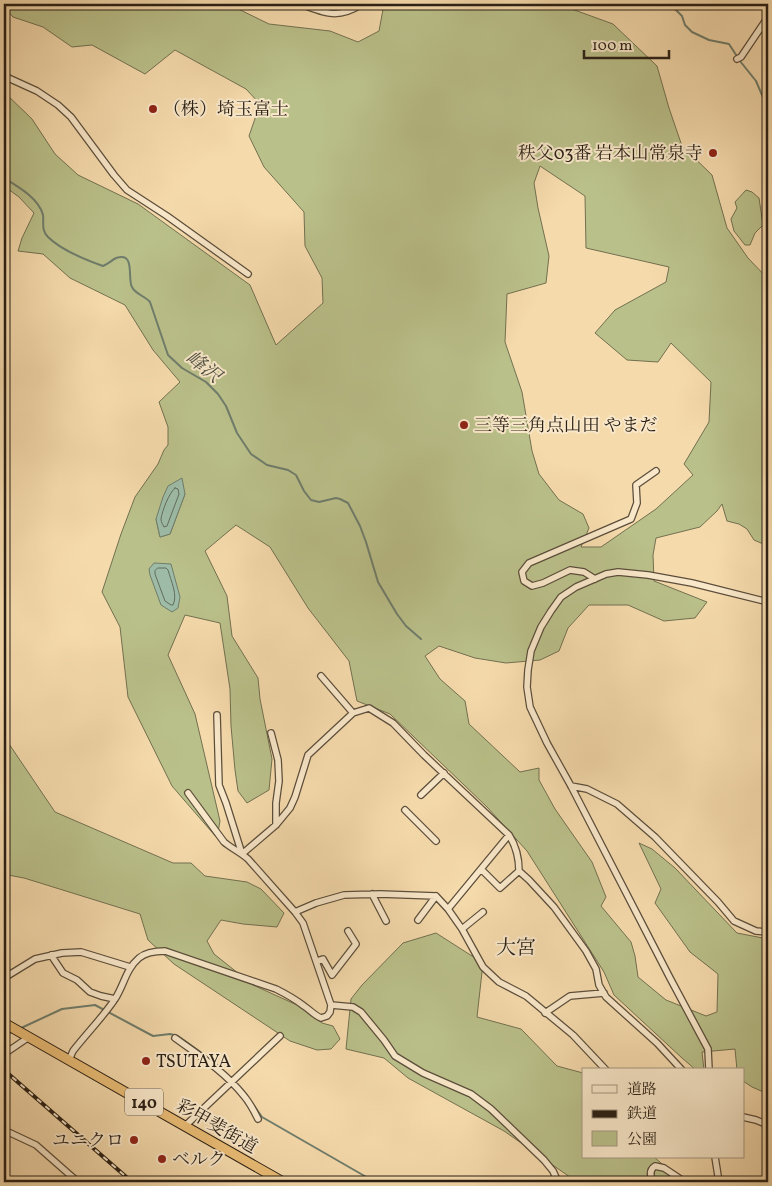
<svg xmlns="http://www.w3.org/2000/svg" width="772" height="1186" font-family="Vollkorn,'Noto Serif JP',serif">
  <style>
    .green { fill: #bac08a; stroke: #727050; fill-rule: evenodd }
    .water { fill: #9dbba6; stroke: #6f7d6c }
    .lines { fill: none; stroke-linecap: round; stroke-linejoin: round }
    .shore { stroke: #636d5e; stroke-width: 1 }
    .stream { stroke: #6f7d6c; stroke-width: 2 }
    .minor-casing { stroke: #5c4e3b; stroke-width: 8 }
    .highway-casing { stroke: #291f15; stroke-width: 11 }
    .minor { stroke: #f8e7c9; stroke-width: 5.5 }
    .highway { stroke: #eabd76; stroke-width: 9 }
    .rail-casing { stroke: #291f15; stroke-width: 4 }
    .rail { stroke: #f8e7c9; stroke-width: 2; stroke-dasharray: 5.5; stroke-linecap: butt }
    .poi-dot { fill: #8f2418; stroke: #f8e7c9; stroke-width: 2 }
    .labels { text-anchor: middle; stroke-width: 4; stroke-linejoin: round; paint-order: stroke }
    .shield { fill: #f8e7c9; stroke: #675b4b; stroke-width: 1 }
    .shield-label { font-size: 16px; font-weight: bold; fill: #291f15 }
    .poi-label { font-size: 18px; fill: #291f15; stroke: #f8e7c9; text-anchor: start }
    .street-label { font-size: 18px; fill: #291f15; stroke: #f8e7c9 }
    .water-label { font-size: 19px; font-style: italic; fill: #4c4e40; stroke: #f8e7c9 }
    .quarter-label { font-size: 20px; fill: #291f15; stroke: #f8e7c9 }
  </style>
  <rect width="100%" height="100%" fill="#f5daac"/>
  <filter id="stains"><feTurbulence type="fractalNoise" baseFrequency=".004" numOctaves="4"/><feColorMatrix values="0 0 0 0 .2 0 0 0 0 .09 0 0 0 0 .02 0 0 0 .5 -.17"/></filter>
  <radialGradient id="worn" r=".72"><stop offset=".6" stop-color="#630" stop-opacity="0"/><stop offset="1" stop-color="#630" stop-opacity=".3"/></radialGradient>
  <path class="green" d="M4,4H197V5L200,4H228L269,24L330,31L358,42L379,31L384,4H558L613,24L657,66L669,108L682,146L712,175L727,228L748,258L768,279V546L754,540L747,529L739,524L727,521L722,504L717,511L700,527L656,538L653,555L654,581L707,602L695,618L664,621L628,605H589L568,628L559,651L540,660L506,663L475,658L439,646L425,656L440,679L465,701L469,724L520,772L539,768V780L555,809L592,862L606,897L601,906L631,942L635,956L638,977L666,1000L706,1016L717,1012L718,974L690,952L655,903L661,889L639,843L652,849L675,868L737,933L768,939V1094L752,1087L743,1081V1070H737L735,1049L702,1052L704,1070H696L682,1058L614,995L604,972L527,851L487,807L390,714L357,701L349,661L308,608L270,547L236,525L205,551L227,596L232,636L258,678L260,699L272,759L269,790L247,803L238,791L235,770L231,726L230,689L220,623L185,615L168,655L195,714L220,821L217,838L172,786L128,697L120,627L102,592L121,534L135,497L158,464L164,450L168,445V427L159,402L180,382L153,350L125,305L70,278L43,254L18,251L22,238L34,213L19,197L4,186V92L32,119L55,154L78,175L138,204L250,285L276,345L323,303L322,278L305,246L304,212L264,167L249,136L260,104L246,89L175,50L145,74L92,45L72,47L43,27L13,17L4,7ZM540,166L585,196L586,248L669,267L666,282L615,310L595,333L627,360L658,362L671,343L711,382L709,422L684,464L693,475L656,509L601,547H581L589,528L583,514L559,500L539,474L532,451L522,392L505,342L507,294L546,283L549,256L538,208L534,183ZM185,494L170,534L160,537L156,519Z
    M746,190L752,192L759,198L763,225L755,233L750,245H745L734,231L731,219L737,208L735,202Z
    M4,734L5,738L55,812L173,863H191L205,876L247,882L261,889L284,913L277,927L243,924L221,920L207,941L214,954L253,985L297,1005L322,1023L333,1026L340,1039L331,1049L317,1050L290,1041L174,964L148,940L140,914L24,878L8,875L4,877Z
    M436,933L483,963L477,1017L521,1029L557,1066L583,1073V1157H654L675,1175L704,1182H577L504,1131L408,1078L384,1058L346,1049L351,999L362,985L403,943Z"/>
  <path class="water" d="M182,478L185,494L170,534L160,537L156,519L163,497L168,486Z
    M154,563L171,564L180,597L178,608L172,612L161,605L150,575L149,569Z"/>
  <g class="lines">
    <path class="shore" d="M175,488L178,489L179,494L167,526L164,527C163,524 161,523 161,519C162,511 169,493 175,488Z
      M158,568H166L168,570C171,581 178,595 173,605H171L165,601L155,574V571Z"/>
    <path class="stream" d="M670,4L682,16L685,25L692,32L709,40L729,44L740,61L756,81L768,109
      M768,154L767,156L768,161
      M4,178C17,186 39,198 43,215C44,223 41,230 48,237C60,249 86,260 103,266C108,264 112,260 116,258C136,251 127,279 132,287C135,294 145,296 150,302L168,355L182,368L206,382L218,394L226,406L237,433L251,454L267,465L288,470L296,475L304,491L311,500L319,502L336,498L340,499L348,503L360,526L366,542L378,582L397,614L406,626L421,639
      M768,187V186
      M19,1029L62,1009L95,1005L153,1036L170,1034L178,1036L210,1059L220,1068
      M4,1035L12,1032
      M235,1082L247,1095
      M252,1103L262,1117L375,1182"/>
    <defs>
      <path id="minor" d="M301,4C326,14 339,19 362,4
        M737,59L741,57L768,17
        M4,76L37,91L58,105L71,117L114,175L127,190L167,216L248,274
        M595,579L584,572L570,570L543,583L532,586L524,581L522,572L529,563L631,519L637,503L636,485L656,471
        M321,676L353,713
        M217,715L219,785L226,803L242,854
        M271,733L278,760L279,781L276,803V825
        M571,786L587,789L617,804L655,837L718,902L734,921L756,931L768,932
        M421,795L444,773
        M405,810L436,841
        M242,854L276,825L290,808L295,797L308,755L353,713L369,708L393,723L424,755L509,835C516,846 519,858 519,871L529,880L554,907L586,951L596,969L599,985L606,997L657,1043L682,1070
        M481,869L500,888L519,871
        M372,894L386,921
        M448,909L509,835
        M295,912L316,903L344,895L380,894L436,896L448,909L462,929L483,967L499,982L526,996L573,1035L606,1070
        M418,920L436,896
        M462,929L483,912
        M51,955L63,973L77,980L90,992L101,996L115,999
        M317,961L323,959L332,975L356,944L348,931
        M4,978L35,959L62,953L81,952L130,967
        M331,1005L353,1007L361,1012L384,1040L395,1056L423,1073L471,1094L491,1109L544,1160L553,1171L558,1182
        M545,1013L570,996L604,993
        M175,1038C199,1055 225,1072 244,1096C250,1103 254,1111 258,1119
        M4,1054L29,1037
        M69,1060L73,1051C87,1033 103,1017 115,999C124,985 126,969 139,958C146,952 155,951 165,951L276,989C286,994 295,999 304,1006C310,1010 314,1015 321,1018L327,1016L330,1012L331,1005L303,923L295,912L248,859C240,852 231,848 224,842L188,793
        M709,1070L708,1049L670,978L571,786L547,743L530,707L527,687L528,670L531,651L541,627L551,611L561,597L576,587L606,574L618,572L648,575L692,583L768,602
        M743,1117L756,1120L768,1125
        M185,1126L280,1036
        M4,1130L36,1145L78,1182
        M715,1157L719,1182
        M653,1182C650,1176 649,1170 655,1166L664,1168L685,1182"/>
      <path id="highway" d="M4,1023L283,1182"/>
    </defs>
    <use href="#minor" class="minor-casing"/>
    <use href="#highway" class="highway-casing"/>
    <use href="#minor" class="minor"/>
    <use href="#highway" class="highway"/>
    <defs>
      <path id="rail" d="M4,1070L132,1182"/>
    </defs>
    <use href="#rail" class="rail-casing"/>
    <use href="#rail" class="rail"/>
  </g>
  <g class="poi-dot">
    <circle cx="153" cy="109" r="5"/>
    <circle cx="713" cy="153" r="5"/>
    <circle cx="464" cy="425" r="5"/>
    <circle cx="146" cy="1061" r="5"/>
    <circle cx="134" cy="1140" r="5"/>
    <circle cx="162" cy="1159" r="5"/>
  </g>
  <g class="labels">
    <rect class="shield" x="125" y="1088.5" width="38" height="27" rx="4"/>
    <g class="shield-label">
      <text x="144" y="1108">140</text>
    </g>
    <g class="poi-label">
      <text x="163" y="115">（株）埼玉富士</text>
      <text x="703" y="159" text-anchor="end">秩父03番 岩本山常泉寺</text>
      <text x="474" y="431">三等三角点山田 やまだ</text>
      <text x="156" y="1067">TSUTAYA</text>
      <text x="124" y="1146" text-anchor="end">ユニクロ</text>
      <text x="172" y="1165">ベルク</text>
    </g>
    <g class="street-label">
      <text transform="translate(217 1126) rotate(30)" y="6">彩甲斐街道</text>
    </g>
    <g class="water-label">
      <text transform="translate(204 366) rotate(38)" y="7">峰沢</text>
    </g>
    <g class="quarter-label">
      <text x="516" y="954">大宮</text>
    </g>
  </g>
  <rect width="772" height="1186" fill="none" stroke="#f5daac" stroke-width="20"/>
  <rect x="5" y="5" width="762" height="1176" fill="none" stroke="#291f15" stroke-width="2.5"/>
  <rect x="10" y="10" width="752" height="1166" fill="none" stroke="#291f15"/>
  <rect x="582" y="1068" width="162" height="90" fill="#f8e7c9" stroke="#a59781"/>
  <rect x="592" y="1085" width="25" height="8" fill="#f8e7c9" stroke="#a59781"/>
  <text x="627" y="1094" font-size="15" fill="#291f15">道路</text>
  <rect x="592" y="1110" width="25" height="8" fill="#291f15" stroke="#a59781"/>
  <text x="627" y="1118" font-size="15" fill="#291f15">鉄道</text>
  <rect x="592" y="1131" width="25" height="15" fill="#bac08a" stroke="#a59781"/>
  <text x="627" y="1144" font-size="15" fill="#291f15">公園</text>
  <path d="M584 50v8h85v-8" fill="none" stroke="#291f15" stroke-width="2.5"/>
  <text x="592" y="50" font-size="15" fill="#291f15" stroke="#f8e7c9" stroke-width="4" paint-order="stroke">100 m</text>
  <rect width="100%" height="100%" filter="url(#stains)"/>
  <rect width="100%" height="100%" fill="url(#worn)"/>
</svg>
